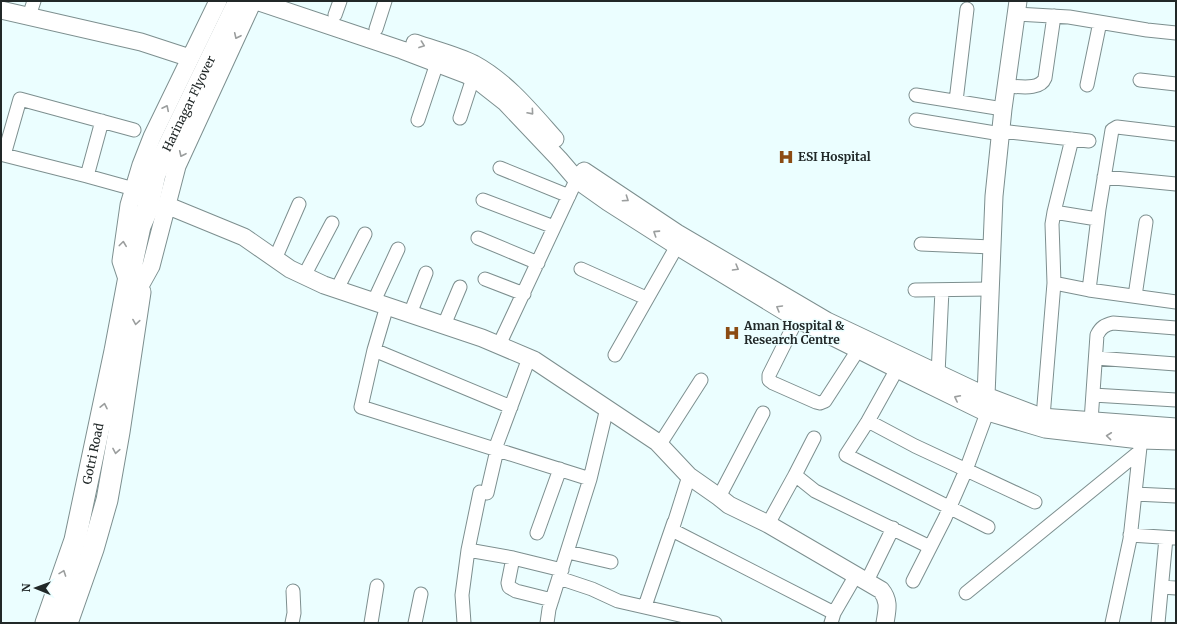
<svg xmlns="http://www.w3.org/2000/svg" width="1177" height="624" font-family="Merriweather,serif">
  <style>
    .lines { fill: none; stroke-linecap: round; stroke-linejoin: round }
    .minor-casing { stroke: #7d8f8f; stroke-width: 15 }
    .tertiary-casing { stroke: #7d8f8f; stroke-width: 19 }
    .primary-casing { stroke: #7d8f8f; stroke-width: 23 }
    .minor { stroke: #fff; stroke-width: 13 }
    .tertiary { stroke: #fff; stroke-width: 17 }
    .primary { stroke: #fff; stroke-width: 21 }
    .oneway { stroke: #9b9e9e }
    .labels { text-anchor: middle; stroke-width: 3; stroke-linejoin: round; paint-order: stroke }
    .street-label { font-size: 12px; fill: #212828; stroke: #ebfeff }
    .poi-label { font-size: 12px; font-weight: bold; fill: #212828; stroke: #ebfeff; text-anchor: start }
  </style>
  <rect width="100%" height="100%" fill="#ebfeff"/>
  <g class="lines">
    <defs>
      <path id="minor" d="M1016,14L1069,17L1147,30L1176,33
        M335,15L340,1
        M29,16L34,1
        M376,29L385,1
        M1140,80L1176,84
        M1087,85L1100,22
        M1006,86C1018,86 1040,91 1045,78L1054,16
        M916,95L1003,109
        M956,101L967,9
        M460,118L473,78
        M418,120L437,63
        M916,120L1001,134
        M102,121L87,176L4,155L20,99L134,130
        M1001,131L1089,141
        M500,168L569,196
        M87,176L134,189
        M1104,177L1176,184
        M483,200L554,227
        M1054,212L1097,219
        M478,238L538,263
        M921,244L992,247
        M275,259L299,204
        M581,269L646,298
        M304,276L332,223
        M485,279L524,294
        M1054,283L1052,224L1054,212L1072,139
        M337,289L365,234
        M915,290L990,289
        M1089,290L1176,302
        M1135,296L1146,222
        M374,301L398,249
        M387,306L374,350L361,407L590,479
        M410,314L426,273
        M797,319L769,375V380L773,383L816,402L820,403L825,401L858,350
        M444,325L460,287
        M499,345L580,172
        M374,350L511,407
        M615,355L677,246
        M1096,358L1176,364
        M938,374L942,290
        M1093,395L1176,400
        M1043,417L1054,283L1089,290L1099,209L1112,130L1117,127L1176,134
        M868,421L897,369
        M1091,421L1097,335C1101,327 1105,325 1113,323L1176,328
        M660,444L701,380
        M495,449L529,358
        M795,475L814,438
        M689,476L672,530L834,613L831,623
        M487,493L497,450
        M1135,494L1176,496
        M719,497L763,413
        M768,524L795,475L815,491L930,547
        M988,527L846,455L868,421L915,446L1035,502
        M537,533L560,469
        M1130,535L1176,538
        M468,550L513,558L562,570
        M568,552L611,562
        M513,558L508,583L509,587L516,591L552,600
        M559,578L592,589L618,601L715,623
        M867,581L893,528
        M913,581L945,518L966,470L987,413
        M1162,587L1176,588
        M966,593L1139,452
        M645,606L674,522
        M834,613L856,575
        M292,623L294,613L293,591
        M371,623L377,586
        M415,623L421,594
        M464,623L462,595L468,550L480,492
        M547,623L549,609L590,479L607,408
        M1112,623L1130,539L1140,447
        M1158,623L1166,538"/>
      <path id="tertiary" d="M256,1L402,50L465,74L477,80L505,102L559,159L577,180L608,202L677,246L797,319L897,369L981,410L1045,429L1140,440L1176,441
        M1,10L141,42L190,58
        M415,43C435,50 456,55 474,64C507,82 531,112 555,139
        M584,171L677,233L827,321L986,396L1041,417L1176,427
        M166,205L244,237L290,269L324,285L482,338L534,360L657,442L689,476L719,497L729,505L768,524L881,590C890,601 887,610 885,623
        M128,282L121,261L129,205L141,165L152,137L218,1
        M141,284L151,266L177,166L253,1
        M983,405L986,396L994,196L1003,109L1018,1"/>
      <g id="primary">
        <path id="s1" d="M46,623L75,540L115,351L128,282L140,226L147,210L155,174L239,1"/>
        <path d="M67,623L93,549L107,500L119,432L140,292"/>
      </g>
    </defs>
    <use href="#minor" class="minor-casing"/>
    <use href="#tertiary" class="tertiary-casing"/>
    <use href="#primary" class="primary-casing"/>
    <use href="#minor" class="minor"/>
    <use href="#tertiary" class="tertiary"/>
    <use href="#primary" class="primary"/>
  </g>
  <defs><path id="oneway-chevron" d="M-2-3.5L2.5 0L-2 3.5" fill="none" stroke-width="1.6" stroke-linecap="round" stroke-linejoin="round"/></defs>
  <g class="oneway">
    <use href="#oneway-chevron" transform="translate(237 36) rotate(115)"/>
    <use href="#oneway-chevron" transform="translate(422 45) rotate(20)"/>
    <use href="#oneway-chevron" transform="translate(166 108) rotate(-64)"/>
    <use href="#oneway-chevron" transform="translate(531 112) rotate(49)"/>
    <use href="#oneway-chevron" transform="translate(182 154) rotate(115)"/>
    <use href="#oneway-chevron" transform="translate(626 199) rotate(34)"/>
    <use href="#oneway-chevron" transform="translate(656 233) rotate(-147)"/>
    <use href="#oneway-chevron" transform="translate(123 244) rotate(-83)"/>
    <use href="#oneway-chevron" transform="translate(736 268) rotate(30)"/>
    <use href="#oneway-chevron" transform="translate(779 308) rotate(-150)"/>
    <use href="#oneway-chevron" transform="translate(136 322) rotate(99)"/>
    <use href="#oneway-chevron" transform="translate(957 398) rotate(-153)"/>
    <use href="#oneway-chevron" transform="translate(104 406) rotate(-78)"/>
    <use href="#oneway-chevron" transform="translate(1109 436) rotate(-174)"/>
    <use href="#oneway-chevron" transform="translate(116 451) rotate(100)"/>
    <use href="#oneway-chevron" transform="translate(63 573) rotate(-70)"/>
  </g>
  <defs>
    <symbol id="hospital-bare" viewBox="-9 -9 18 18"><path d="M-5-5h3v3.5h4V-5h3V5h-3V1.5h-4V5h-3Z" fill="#8b4b13" stroke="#ebfeff" stroke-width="2.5" paint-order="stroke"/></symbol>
  </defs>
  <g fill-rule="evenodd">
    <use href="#hospital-bare" x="775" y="146" width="22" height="22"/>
    <use href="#hospital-bare" x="721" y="322" width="22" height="22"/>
  </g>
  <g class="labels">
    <g class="street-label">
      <text dy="4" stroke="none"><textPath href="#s1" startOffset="541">Harinagar Flyover</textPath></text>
      <text dy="4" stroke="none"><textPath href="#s1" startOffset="176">Gotri Road</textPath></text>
    </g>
    <g class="poi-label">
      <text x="798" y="161">ESI Hospital</text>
      <text x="744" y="330">Aman Hospital &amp;<tspan x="744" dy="14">Research Centre</tspan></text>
    </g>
  </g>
  <rect width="1177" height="624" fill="none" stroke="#212828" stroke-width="4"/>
  <g transform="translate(36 588) rotate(271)" stroke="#ebfeff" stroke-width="3" paint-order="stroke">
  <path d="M0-3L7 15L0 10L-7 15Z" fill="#212828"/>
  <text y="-6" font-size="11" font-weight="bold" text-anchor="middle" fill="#212828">N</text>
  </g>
</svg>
